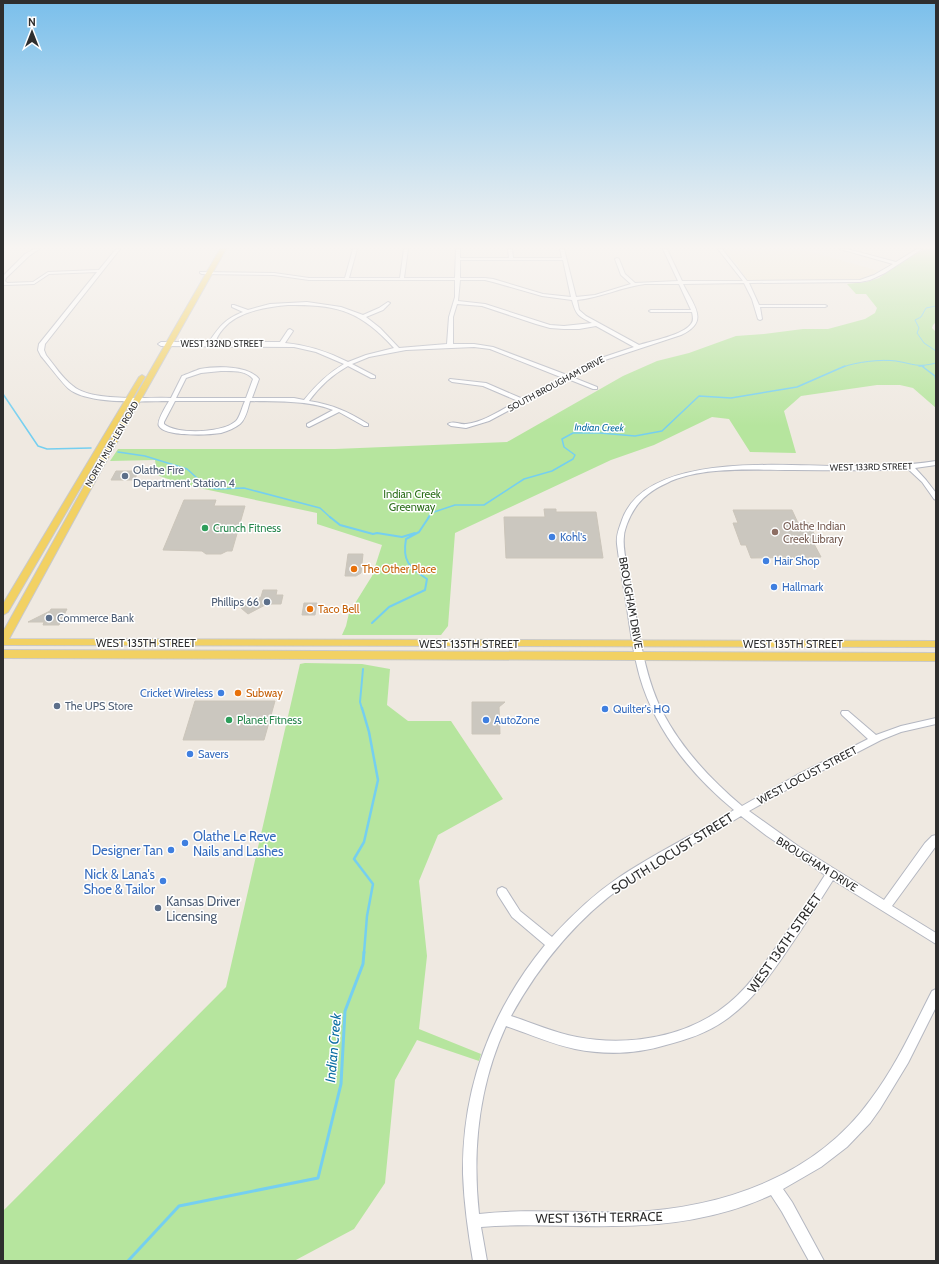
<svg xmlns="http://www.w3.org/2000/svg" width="939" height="1264" font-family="Cabin,sans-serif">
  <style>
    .education { fill: #f0e6d1 }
    .green { fill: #b6e59e }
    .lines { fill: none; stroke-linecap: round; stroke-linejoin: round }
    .stream-far4 { stroke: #75cff0; stroke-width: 1 }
    .stream-far3 { stroke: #75cff0; stroke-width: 1.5 }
    .stream-far2 { stroke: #75cff0; stroke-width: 2 }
    .stream-far1 { stroke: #75cff0; stroke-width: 2.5 }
    .stream { stroke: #75cff0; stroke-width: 3 }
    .building { fill: #cbc7bf; stroke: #cbc5ba }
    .minor-casing { stroke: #b4b7c1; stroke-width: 2 }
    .major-casing { stroke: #c9c9c9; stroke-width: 2 }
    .minor { fill: #fff; fill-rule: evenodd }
    .major { fill: #f2d163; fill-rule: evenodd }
    .service-dot { fill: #5c6f8a; stroke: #fff; stroke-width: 1.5 }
    .leisure-dot { fill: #2e9e5b; stroke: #fff; stroke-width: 1.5 }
    .education-dot { fill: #8d6e63; stroke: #fff; stroke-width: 1.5 }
    .shop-dot { fill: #3f7fe0; stroke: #fff; stroke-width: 1.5 }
    .food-dot { fill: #e8710a; stroke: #fff; stroke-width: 1.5 }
    .labels { text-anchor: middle; stroke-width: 3; stroke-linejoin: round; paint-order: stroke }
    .far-street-label { font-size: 9px; fill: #2e2e2e; stroke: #fff }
    .far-water-label { font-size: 10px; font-style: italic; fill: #0d6fa3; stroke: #fff }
    .service-label { font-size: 11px; fill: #4e5e75; stroke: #fff; text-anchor: start }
    .park-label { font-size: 11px; fill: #2c6e1b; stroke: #fff }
    .education-label { font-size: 11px; fill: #785e54; stroke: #fff; text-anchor: start }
    .leisure-label { font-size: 11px; fill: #27864d; stroke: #fff; text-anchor: start }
    .shop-label { font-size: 11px; fill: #366cbe; stroke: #fff; text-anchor: start }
    .food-label { font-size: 11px; fill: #c56008; stroke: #fff; text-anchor: start }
    .street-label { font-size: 11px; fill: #2e2e2e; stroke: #fff }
    .near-shop-label { font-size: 13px; fill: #366cbe; stroke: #fff; text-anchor: end }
    .near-street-label { font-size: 13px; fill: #2e2e2e; stroke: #fff }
    .near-service-label { font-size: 13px; fill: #4e5e75; stroke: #fff; text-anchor: start }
    .near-water-label { font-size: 14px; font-style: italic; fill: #0d6fa3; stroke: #fff }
  </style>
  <rect width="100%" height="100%" fill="#efe9e1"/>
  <path class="education" d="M722,249H801L879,271L867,278L849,281L749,280L746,279L737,264Z"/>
  <path class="green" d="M925,249H936V322L933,325L932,328L936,332V408L913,388L900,385H877L801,396L784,411L796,453L750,452L729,419L712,417L654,445L611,460L455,533L448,626L441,635H342L346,626L349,613L372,576L382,545L317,524V513L185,485L157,475L155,460L110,461L118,449H335L507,442L623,376L657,361L689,353L736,336L764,334L803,329H828L865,319L875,313L877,308L866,294H856L847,284L866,282L879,278L901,262Z
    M305,663L362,664L390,669L387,705L408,721H451L503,799L438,835L419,881L427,956L419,1029L481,1054L479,1061L417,1040L395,1080L385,1183L354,1229L294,1261H3V1211L226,987L300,664Z"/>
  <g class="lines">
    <path class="stream-far4" d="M3,254L7,249
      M936,306L926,308L921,317L915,320L919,328L917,333L924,343L936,351
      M843,367C856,362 881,359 896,361C914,364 917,368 936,363"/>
    <path class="stream-far3" d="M919,366H924
      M923,367L935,376L936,381
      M3,394L38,446L47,449L91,448
      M118,452L145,456L187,469L207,487L217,489L244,488L320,508L331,518
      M428,518L431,513L455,505H484L524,479L552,471L573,459L575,455L564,447L562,439L573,433H600L635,436L662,431L699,396L731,398L797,387L845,366"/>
    <path class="stream-far2" d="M330,517L340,525L373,534L377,533L402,537L415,533
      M372,623L389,607L425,590L427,579C409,567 402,561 406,539L419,532L429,517
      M362,709L360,702L363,669"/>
    <path class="stream-far1" d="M362,708L369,732L378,780L364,842L354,859L373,884L367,916L364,953"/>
    <path class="stream" d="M128,1261L179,1206L318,1178L341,1084L345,1011L363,964L364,952"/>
  </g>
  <path class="building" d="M116,471H139L134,480H111Z
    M184,500H216L214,506H245L232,551H227L221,554H206L202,551L163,550Z
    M544,509H556V512H596L603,558H506L504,517H545Z
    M733,510H792L798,523H809L818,542H813L821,557L751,558L746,545H741L733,523H738Z
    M348,554H363L361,573L356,576H345Z
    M263,590H277L276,595H283L281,604H267L248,614L241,608L261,597Z
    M304,603H317L315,615H302Z
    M51,609H67L59,625H43L44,622H28L50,611Z
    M195,701H275L264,740H183Z
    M472,702H505L499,707L500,734H472Z"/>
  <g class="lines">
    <defs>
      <path id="minor" d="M34,249H39L29,256L6,278L5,281L7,283L33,282L48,272L99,270L116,249H120L45,344L44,350L46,355C54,365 63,379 73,386C91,402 146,397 171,398L182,376C188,374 194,371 200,369C216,366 248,365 259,379L252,398H294L304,400C316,385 327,374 344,364L316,352L294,347L161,346L158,344L161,342H209C219,327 225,319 243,312L232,307V305H234L248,310L270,304L307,302L341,307L363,315L379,308L388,302L390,303L383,310L366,317L380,328L399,348L447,344L449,317L455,297V280H309L274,275L202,274L200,273V272L274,273L309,278H345L353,249H357L349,278H400L404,249H408L404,278H455L456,249H460V258H509L508,249H512L513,258H562L560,249H564L576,297L595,295L631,284L621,275L615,259L617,258L619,259L625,274L635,283L678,281L663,249H667L682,281H743L718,249H722L747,281L860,280L874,275L893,264L840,249H847L896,262L917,249H922L885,273L870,280L860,282L749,283L759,305H825L827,306L825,307H760L762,319L760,320L758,319L752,299L744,283L683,284C694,306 710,322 681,335L602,361L572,377L597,387V389H593L568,379L489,421L466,428L451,426L448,424C453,420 460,425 466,424C485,422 502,409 518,401L483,386L452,382L449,380L450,379L486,383L523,399L563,378L490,349L474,347L406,350L369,357L352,364L375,376V378H371L348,366C332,375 320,386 309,401C333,405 347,411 368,424V426H364L339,412L309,427L307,426V424L333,410C307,400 278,402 250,401C248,408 246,419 240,424C235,428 228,431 221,433C209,435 165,437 159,426C156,422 166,406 169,401C143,401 89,405 69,389C62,383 48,364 41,356L38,350L39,344L97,272L49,274L34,284L4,285L3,284V276L25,254ZM460,260H563L571,297L543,294L493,279L485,278H460ZM460,280H485L493,282L542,296L572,300C576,315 578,316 592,323L564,326L550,325L485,304L458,301ZM645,284H679L691,310H651L649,311L651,312H692C693,317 694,321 691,324C683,335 652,341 639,345L586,316L579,310L577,300C600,298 621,287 645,284ZM457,304L482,306L536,324L550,328L564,329H579L596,326L634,347L598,359L567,375L493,347L474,344H453V317ZM288,305C337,304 361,311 394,348L366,355L348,362C328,352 308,345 285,343L293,331L290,329L288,330L280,342H215C217,338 219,333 223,329C237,311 267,307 288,305ZM221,371C232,371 246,370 253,379L246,398H176L186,378L201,373ZM175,401H245C242,407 240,417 236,421C223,433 177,435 164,424V422Z
        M936,461V465L915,468L926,480L936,493V500L934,499L922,482L908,469C870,471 832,470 793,470C756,470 701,466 667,483C647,492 635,503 627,524C626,527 624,532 624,536C622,551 629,572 631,588C639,629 643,673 662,711C681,748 710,779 742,806L797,775L868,739L842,715L841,713L842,711H848L876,735L901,726L936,718V724L901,732L881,740L804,780L749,811L798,846L884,900L925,843L932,836L936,835V846L892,906L936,933V944L833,880C821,899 809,918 797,936C776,967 755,1000 724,1021C707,1033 686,1040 666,1045C637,1054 605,1055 575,1049C552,1044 529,1034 506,1026C479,1085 472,1150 479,1214C530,1208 580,1214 631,1212C723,1208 816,1176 871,1099C896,1066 913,1028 932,991L936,989V1007L908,1063L880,1109L870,1123L847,1147L821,1167L783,1189L792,1202L824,1261H809L782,1212L771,1195C722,1218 666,1226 612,1226C568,1227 525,1223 481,1227L487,1261H473C468,1232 464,1203 463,1174C462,1088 491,1011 545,945L512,917L498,895L497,892L498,889L502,887L506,889L520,911L552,937C572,915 593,895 618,878C655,853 696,834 734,810C695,778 660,736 643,687C633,657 630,626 625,595C622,578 619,561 617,544C616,535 619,529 622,520C646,452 781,466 839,466C872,466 904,466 936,461ZM741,816L767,836L825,875C809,900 792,926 774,950C761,969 747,988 729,1003C689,1037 628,1047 577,1037C555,1033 533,1023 511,1016C540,964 576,919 626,884C663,859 703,840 741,816Z"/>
      <path id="major" d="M220,249H226L99,474L9,639L936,641V647L3,645V632L91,474Z
        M142,375L145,377L8,612L3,615V604L139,377Z
        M3,650L936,653V661L3,658Z"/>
    </defs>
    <use href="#minor" class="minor-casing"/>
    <use href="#major" class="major-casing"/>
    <use href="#minor" class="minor"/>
    <use href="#major" class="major"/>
  </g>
  <linearGradient id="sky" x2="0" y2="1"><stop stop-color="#7abfeb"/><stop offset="0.58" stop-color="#f8f5f2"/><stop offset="1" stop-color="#f8f5f2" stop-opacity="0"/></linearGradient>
  <rect width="939" height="426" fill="url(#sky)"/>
  <g class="service-dot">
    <circle cx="125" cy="476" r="4"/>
    <circle cx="267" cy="602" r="4"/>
    <circle cx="49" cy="618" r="4"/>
    <circle cx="57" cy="706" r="4"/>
    <circle cx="158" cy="908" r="4"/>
  </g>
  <g class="leisure-dot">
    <circle cx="205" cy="528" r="4"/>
    <circle cx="229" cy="720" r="4"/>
  </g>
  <circle class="education-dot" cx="775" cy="532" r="4"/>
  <g class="shop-dot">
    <circle cx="552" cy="537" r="4"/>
    <circle cx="766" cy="561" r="4"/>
    <circle cx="774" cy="587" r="4"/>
    <circle cx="221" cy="693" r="4"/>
    <circle cx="605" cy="709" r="4"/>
    <circle cx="486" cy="720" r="4"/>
    <circle cx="190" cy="754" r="4"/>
    <circle cx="185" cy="843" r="4"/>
    <circle cx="171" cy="850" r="4"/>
    <circle cx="163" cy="881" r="4"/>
  </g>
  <g class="food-dot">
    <circle cx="354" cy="569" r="4"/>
    <circle cx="310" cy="609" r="4"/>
    <circle cx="238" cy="693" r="4"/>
  </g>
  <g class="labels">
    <g class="far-street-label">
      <text x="222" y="347">WEST 132ND STREET</text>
      <text transform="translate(556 384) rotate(-28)" y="3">SOUTH BROUGHAM DRIVE</text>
      <text transform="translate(112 444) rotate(-60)" y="3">NORTH MUR-LEN ROAD</text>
      <text transform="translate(871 467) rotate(-1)" y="3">WEST 133RD STREET</text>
    </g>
    <g class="far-water-label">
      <text transform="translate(599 427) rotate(1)" y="4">Indian Creek</text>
    </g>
    <g class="service-label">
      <text x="133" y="474">Olathe Fire<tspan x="133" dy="13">Department Station 4</tspan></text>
      <text x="259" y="606" text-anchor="end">Phillips 66</text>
      <text x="57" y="622">Commerce Bank</text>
      <text x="65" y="710">The UPS Store</text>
    </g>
    <g class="park-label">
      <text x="412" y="498">Indian Creek<tspan x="412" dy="13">Greenway</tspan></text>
    </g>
    <g class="education-label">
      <text x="783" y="530">Olathe Indian<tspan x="783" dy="13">Creek Library</tspan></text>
    </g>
    <g class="leisure-label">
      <text x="213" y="532">Crunch Fitness</text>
      <text x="237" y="724">Planet Fitness</text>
    </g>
    <g class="shop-label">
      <text x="560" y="541">Kohl's</text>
      <text x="774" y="565">Hair Shop</text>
      <text x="782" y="591">Hallmark</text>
      <text x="213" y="697" text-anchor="end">Cricket Wireless</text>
      <text x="613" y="713">Quilter's HQ</text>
      <text x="494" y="724">AutoZone</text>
      <text x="198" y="758">Savers</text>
    </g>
    <g class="food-label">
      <text x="362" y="573">The Other Place</text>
      <text x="318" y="613">Taco Bell</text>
      <text x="246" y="697">Subway</text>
    </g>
    <g class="street-label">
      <text transform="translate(631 603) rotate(80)" y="4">BROUGHAM DRIVE</text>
      <text x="146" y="647">WEST 135TH STREET</text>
      <text x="469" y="648">WEST 135TH STREET</text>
      <text x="793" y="648">WEST 135TH STREET</text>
      <text transform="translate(807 775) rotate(-28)" y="4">WEST LOCUST STREET</text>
      <text transform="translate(817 864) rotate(32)" y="4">BROUGHAM DRIVE</text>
    </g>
    <g class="near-shop-label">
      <text x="193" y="841" text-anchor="start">Olathe Le Reve<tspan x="193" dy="15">Nails and Lashes</tspan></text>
      <text x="163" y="855">Designer Tan</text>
      <text x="155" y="879">Nick &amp; Lana's<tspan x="155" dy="15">Shoe &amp; Tailor</tspan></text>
    </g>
    <g class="near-street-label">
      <text transform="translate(672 853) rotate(-32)" y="5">SOUTH LOCUST STREET</text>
      <text transform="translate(784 943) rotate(-55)" y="5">WEST 136TH STREET</text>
      <text transform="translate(599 1217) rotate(-1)" y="5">WEST 136TH TERRACE</text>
    </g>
    <g class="near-service-label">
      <text x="166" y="906">Kansas Driver<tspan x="166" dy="15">Licensing</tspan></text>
    </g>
    <g class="near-water-label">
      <text transform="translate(333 1048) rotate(-85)" y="5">Indian Creek</text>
    </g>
  </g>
  <rect width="939" height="1264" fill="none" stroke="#2e2e2e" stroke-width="8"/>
  <g transform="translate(32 32)" stroke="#ffffff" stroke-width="3" paint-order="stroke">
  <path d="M0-3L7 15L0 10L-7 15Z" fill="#2e2e2e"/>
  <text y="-6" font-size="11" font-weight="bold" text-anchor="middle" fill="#2e2e2e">N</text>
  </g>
</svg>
